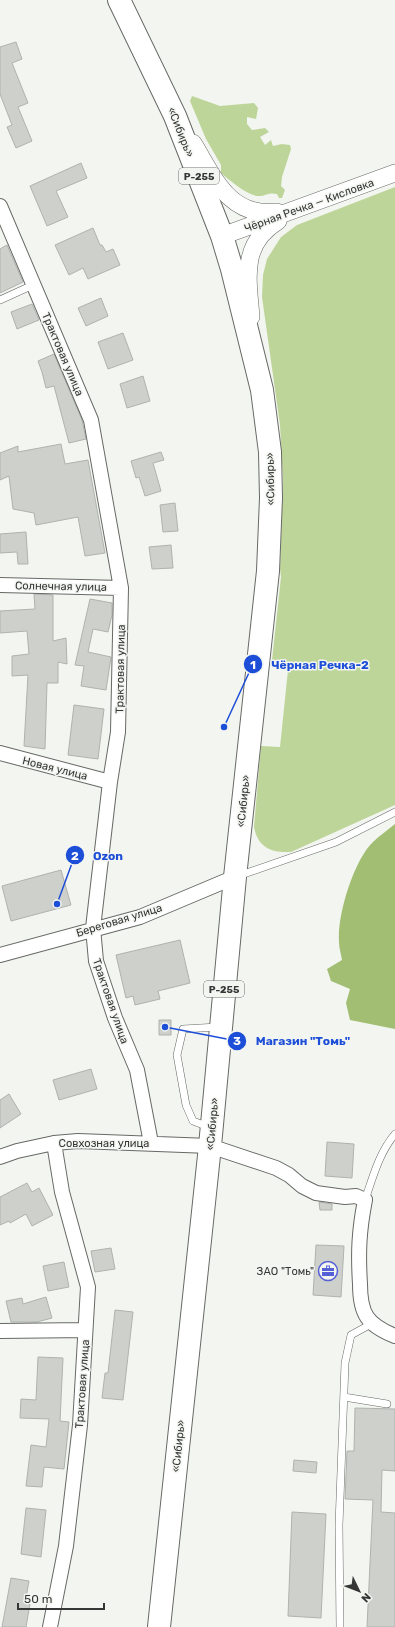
<svg xmlns="http://www.w3.org/2000/svg" width="395" height="1627" font-family="Rubik,sans-serif">
  <style>
    .green { fill: #bed599 }
    .forest { fill: #a2be73 }
    .building { fill: #ced0cc; stroke: #b0b2ae }
    .lines { fill: none; stroke-linecap: round; stroke-linejoin: round }
    .service-casing { stroke: #676965; stroke-width: 8 }
    .minor-casing { stroke: #676965; stroke-width: 16 }
    .tertiary-casing { stroke: #676965; stroke-width: 18 }
    .trunk-casing { stroke: #676965; stroke-width: 24 }
    .service { stroke: #fff; stroke-width: 7 }
    .minor { stroke: #fff; stroke-width: 14 }
    .tertiary { stroke: #fff; stroke-width: 17 }
    .trunk { stroke: #fff; stroke-width: 22 }
    .labels { text-anchor: middle; stroke-width: 3; stroke-linejoin: round; paint-order: stroke }
    .shield { fill: #f3f5f1; stroke: #6e6f6d; stroke-width: 1 }
    .shield-label { font-size: 10px; font-weight: bold; fill: #353635 }
    .street-label { font-size: 11px; fill: #353635; stroke: #f3f5f1 }
    .poi-label { font-size: 11px; fill: #353635; stroke: #f3f5f1; text-anchor: end }
    .leader { fill: none; stroke: #1d4ed8; stroke-width: 1.5 }
    .callout-dot { fill: #1d4ed8; stroke: #f3f5f1; stroke-width: 1.5 }
    .mark-label { font-size: 12px; text-anchor: middle; font-weight: bold; fill: #fff }
    .callout-label { font-size: 12px; text-anchor: middle; font-weight: bold; fill: #1d4ed8; stroke: #f3f5f1; stroke-width: 3; stroke-linejoin: round; paint-order: stroke }
  </style>
  <rect width="100%" height="100%" fill="#f3f5f1"/>
  <path class="green" d="M192,96L220,106L254,103L258,108L256,119L247,117V124L252,130L265,128L269,132L260,137L265,145L271,140L273,146L282,144L290,145L291,149L282,177L281,186L285,190L282,198H279L277,194C268,192 266,196 259,196C248,196 229,180 221,173V165L206,139L190,101Z
    M395,187V805L291,852C272,853 258,848 254,827L261,746L280,747L288,670L272,660L281,577L280,569L283,479L280,425L262,297L263,275L267,259L281,237L297,225Z"/>
  <path class="forest" d="M395,824V1029L350,1020L346,1003L350,989L331,981L327,969L342,960C341,954 339,948 339,942C337,915 354,860 373,842C380,835 388,830 395,824Z"/>
  <path class="building" d="M16,42L22,59L12,63L28,103L18,107L32,141L16,148L7,127L12,125L0,94V47Z
    M81,163L87,178L56,191L68,217L47,226L30,186Z
    M93,228L100,245H102L106,252L113,249L120,265L88,279L83,268L69,275L55,245Z
    M7,245L23,282L0,293V249Z
    M101,298L108,316L86,326L78,308Z
    M32,304L39,320L17,329L11,312Z
    M123,333L133,360L108,369L98,342Z
    M54,354L82,420L86,439L69,443L54,386L46,388L42,372L38,361Z
    M143,376L150,401L127,408L120,384Z
    M61,444L65,464L88,460L105,553L85,556L78,517L36,525L34,513L13,509L9,476L0,480V453L18,446V452Z
    M161,452L164,460L153,463L161,491L145,496L139,477L136,478L131,461Z
    M175,503L178,531L163,532L160,505Z
    M26,532L28,564H18L17,552L0,553V534Z
    M171,545L173,568L152,569L149,547Z
    M34,594L53,595V641L66,638L67,664L58,662V683H47L45,749L24,746L28,675L12,676V656L29,654L27,631L0,633V611L35,609Z
    M90,599L112,603V615L108,632L93,629L88,652L111,657L106,690L81,686L84,666L75,665Z
    M74,705L104,709L98,759L68,755Z
    M61,870L71,905L11,921L2,886Z
    M180,940L190,983L158,991L160,999L135,1005L133,996L126,998L116,955Z
    M159,1020H171V1035H159Z
    M91,1069L97,1089L59,1100L53,1080Z
    M9,1094L21,1114L0,1128V1100Z
    M327,1142L354,1144L352,1178L325,1176Z
    M27,1183L32,1192L39,1188L53,1215L32,1226L26,1214L10,1223L9,1221L0,1225V1197Z
    M319,1202L332,1204V1210H320Z
    M316,1245L344,1246L341,1297L313,1295Z
    M111,1248L115,1269L95,1272L91,1251Z
    M64,1262L69,1287L48,1291L43,1266Z
    M46,1297L52,1318L37,1322H11L6,1301L22,1298L23,1304Z
    M115,1310L133,1312L123,1400L102,1398L105,1373H108Z
    M38,1357L63,1358L60,1421L69,1422L64,1469L44,1467L42,1487L26,1486L31,1445L46,1447L49,1419L20,1418L21,1399L36,1400Z
    M355,1408L395,1409V1471L382,1470L381,1512L395,1513V1627H367L373,1500L345,1499L347,1451H354Z
    M294,1460L317,1462L316,1473L293,1471Z
    M26,1508L46,1510L41,1557L21,1554Z
    M292,1512L326,1514L321,1618L288,1616Z
    M11,1578L29,1581L25,1603L30,1604L26,1627H2Z"/>
  <g class="lines">
    <defs>
      <path id="service" d="M0,300L33,285
        M238,876L336,842L395,812
        M209,1127L193,1121L186,1105L177,1055L183,1029L218,1027
        M365,1200C373,1177 379,1153 395,1134
        M344,1397L387,1404
        M340,1627L339,1525L345,1363L351,1335L373,1323"/>
      <path id="minor" d="M0,206L91,420L121,588L118,732L110,782L93,928L96,961L115,1018L137,1070L151,1143
        M0,585L121,588
        M0,753L110,782
        M0,955L140,917L235,877
        M0,1157L17,1151L54,1143L78,1141L210,1146L276,1168L289,1175L302,1186L316,1193L345,1197L356,1196L365,1200C359,1231 358,1252 360,1284C360,1294 361,1308 367,1317C373,1326 385,1332 395,1336
        M0,1331L85,1330
        M50,1627L66,1546L80,1425L88,1287L62,1192L54,1143"/>
      <path id="tertiary" d="M193,143C214,177 229,218 277,212
        M222,236L395,173
        M251,317C248,279 240,244 278,221"/>
      <path id="trunk" d="M119,0L175,116L222,236L232,269L262,390L270,452L271,498L268,571L235,877L210,1146L159,1627"/>
    </defs>
    <use href="#service" class="service-casing"/>
    <use href="#minor" class="minor-casing"/>
    <use href="#tertiary" class="tertiary-casing"/>
    <use href="#trunk" class="trunk-casing"/>
    <use href="#service" class="service"/>
    <use href="#minor" class="minor"/>
    <use href="#tertiary" class="tertiary"/>
    <use href="#trunk" class="trunk"/>
  </g>
  <defs>
    <symbol id="office-ring" viewBox="-11 -11 22 22"><circle r="9.5" fill="#f3f5f1" stroke="#5660d6" stroke-width="1.5"/><path d="M-6-3h4V-5.5h4V-3h4V5H-6ZM-1-4.5V-3h2v-1.5ZM-6 0V1H6V0Z" fill="#5660d6"/></symbol>
  </defs>
  <g fill-rule="evenodd">
    <use href="#office-ring" x="317" y="1260" width="22" height="22"/>
  </g>
  <g class="labels">
    <g class="shield">
      <rect x="179" y="168" width="40" height="16" rx="3"/>
      <rect x="204" y="981" width="40" height="16" rx="3"/>
    </g>
    <g class="shield-label">
      <text x="199" y="180">Р-255</text>
      <text x="224" y="993">Р-255</text>
    </g>
    <g class="street-label">
      <text transform="translate(181 132) rotate(68)" y="4">«Сибирь»</text>
      <text transform="translate(309 205) rotate(-20)" y="4">Чёрная Речка — Кисловка</text>
      <text transform="translate(63 354) rotate(67)" y="4">Трактовая улица</text>
      <text transform="translate(270 479) rotate(-91)" y="4">«Сибирь»</text>
      <text transform="translate(61 586) rotate(1)" y="4">Солнечная улица</text>
      <text transform="translate(120 669) rotate(-89)" y="4">Трактовая улица</text>
      <text transform="translate(55 768) rotate(14)" y="4">Новая улица</text>
      <text transform="translate(243 801) rotate(-84)" y="4">«Сибирь»</text>
      <text transform="translate(119 920) rotate(-17)" y="4">Береговая улица</text>
      <text transform="translate(111 1001) rotate(71)" y="4">Трактовая улица</text>
      <text transform="translate(212 1124) rotate(-85)" y="4">«Сибирь»</text>
      <text x="104" y="1147">Совхозная улица</text>
      <text transform="translate(82 1384) rotate(-86)" y="4">Трактовая улица</text>
      <text transform="translate(178 1446) rotate(-84)" y="4">«Сибирь»</text>
    </g>
    <g class="poi-label">
      <text x="314" y="1275">ЗАО "Томь"</text>
    </g>
  </g>
  <path class="leader" d="M224 727L253 664M57 904L75 855M165 1027L237 1041"/>
  <g class="callout-dot">
    <circle cx="224" cy="727" r="4"/>
    <circle cx="57" cy="904" r="4"/>
    <circle cx="165" cy="1027" r="4"/>
    <circle cx="253" cy="664" r="10"/>
    <circle cx="75" cy="855" r="10"/>
    <circle cx="237" cy="1041" r="10"/>
  </g>
  <g class="mark-label">
    <text x="253" y="669">1</text>
    <text x="75" y="860">2</text>
    <text x="237" y="1045">3</text>
  </g>
  <g class="callout-label">
    <text x="320" y="669">Чёрная Речка-2</text>
    <text x="108" y="860">Ozon</text>
    <text x="303" y="1045">Магазин "Томь"</text>
  </g>
  <g transform="translate(359 1591) rotate(133)" stroke="#f3f5f1" stroke-width="3" paint-order="stroke">
  <path d="M0-3L7 15L0 10L-7 15Z" fill="#353635"/>
  <text y="-6" font-size="11" font-weight="bold" text-anchor="middle" fill="#353635">N</text>
  </g>
  <path d="M18 1603v6h86v-6" fill="none" stroke="#353635" stroke-width="2"/>
  <text x="24" y="1603" font-size="12" fill="#353635" stroke="#f3f5f1" stroke-width="3" paint-order="stroke">50 m</text>
</svg>
